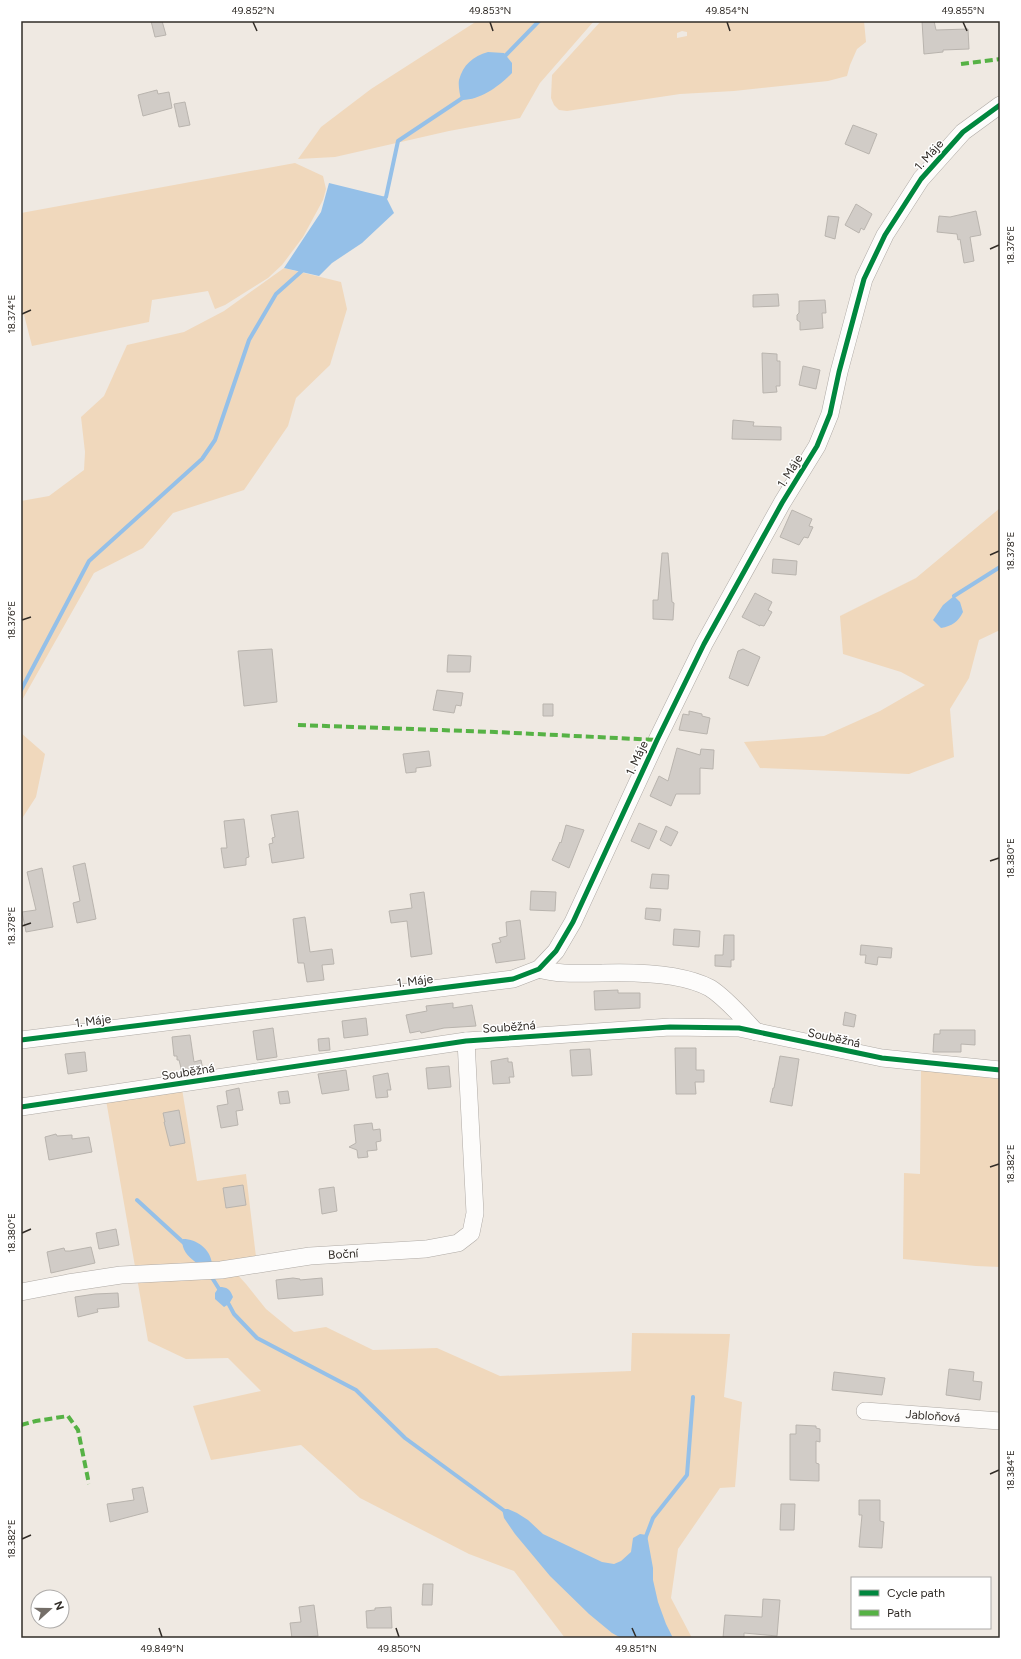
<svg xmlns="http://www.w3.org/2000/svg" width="1021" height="1659" font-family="Figtree,sans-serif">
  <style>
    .green { fill: #f0d8bc; fill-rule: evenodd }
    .water { fill: #95c0e8 }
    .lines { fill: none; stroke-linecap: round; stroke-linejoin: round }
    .stream { stroke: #95c0e8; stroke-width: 4 }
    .building { fill: #d1ccc7; stroke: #b9b4ae }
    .minor-casing { stroke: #afaaa5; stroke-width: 18 }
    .minor { stroke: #fdfcfb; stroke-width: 17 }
    .quiet { stroke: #56b245; stroke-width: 4; stroke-dasharray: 8 4; stroke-linecap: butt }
    .cycleway-casing { stroke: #fff; stroke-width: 8 }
    .cycleway { stroke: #00873e; stroke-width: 5 }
    .ticks { fill: none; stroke: #312c27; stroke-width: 1.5 }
    .labels { text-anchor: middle; stroke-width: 3; stroke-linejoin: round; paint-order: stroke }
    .street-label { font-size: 12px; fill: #312c27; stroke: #fff }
    .neatline { fill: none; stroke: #312c27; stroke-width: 1.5 }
    .ticks-label { font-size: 10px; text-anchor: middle; fill: #312c27 }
  </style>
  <rect width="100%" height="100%" fill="#efe9e2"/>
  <path class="green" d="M477,21H594L540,83L520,118L449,131L335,157L298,159L321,127L371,89Z
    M601,21H864L866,42L857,49L850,65L847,76L828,81L734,91L680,94L567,111L559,110L554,105L551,98L552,75ZM682,31L687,32V36L677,38V33Z
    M295,163L323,176L326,189L323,200L303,237L282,265L268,278L225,305L215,309L208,291L152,300L149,322L32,346L21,303V213Z
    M284,268L341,282L347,309L330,365L296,398L288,426L244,490L173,513L143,548L94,573L21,702V501L49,496L84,470L85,452L81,417L104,396L127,345L184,332L224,311Z
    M1000,508V630L979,640L969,678L950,709L954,757L909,774L760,768L744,742L824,736L880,711L925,685L901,672L843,654L840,616L916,578Z
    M21,733L45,754L36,797L21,820Z
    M921,1069L1000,1073V1267L976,1266L903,1259L904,1173L920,1174Z
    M182,1089L197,1181L246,1174L256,1257L226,1262L246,1284L266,1309L294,1332L326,1327L373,1350L437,1348L500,1376L631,1371L632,1333L730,1334L724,1397L742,1402L735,1487L720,1488L678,1549L671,1598L692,1638H565L514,1571L469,1554L360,1498L301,1445L211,1460L193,1406L261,1391L228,1358L186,1359L148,1341L106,1100Z"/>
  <path class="water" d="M488,52L504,53L512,63V73C500,86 479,101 461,100C460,94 458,86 459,80C463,65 473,56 488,52Z
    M329,183L386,197L394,213L362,243L332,263L319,276L284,268L321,212Z
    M954,596L960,602L963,612C958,622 952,626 941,628L933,620L943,605Z
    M183,1239C197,1239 210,1249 212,1263L198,1264C190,1258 180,1250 183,1239Z
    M219,1287C227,1287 230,1289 233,1297L229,1304L224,1307L215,1299V1293Z
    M502,1509H508L517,1513L528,1520L543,1534L602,1562L614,1564L621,1561L631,1552L633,1538L640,1534L647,1535L653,1568V1580L658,1602L666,1624L673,1638H621L612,1633L589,1614L550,1576L515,1534L504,1518Z"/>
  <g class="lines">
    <path class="stream" d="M503,58L539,21
      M383,200L386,197L398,141L464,97
      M954,596L1000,567
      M21,690L89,561L202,459L215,440L249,340L276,294L304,269
      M137,1200L185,1244
      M211,1276L221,1292
      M227,1301L234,1314L257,1338L356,1390L405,1438L506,1512
      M645,1539L653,1518L687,1475L693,1397"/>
  </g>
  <path class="building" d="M151,21H162L166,35L155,37Z
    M922,21H934L936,30L968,29L969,49L943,50V52L924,54Z
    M157,90L158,94L169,92L172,108L143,116L138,95Z
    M185,102L190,125L179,127L174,104Z
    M853,125L877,134L869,154L845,144Z
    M856,204L872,214L864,230L861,228L859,233L845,225Z
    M976,211L981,235L970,237L974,261L964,263L960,239L958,240L957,234L937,232L939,216L950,217Z
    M828,216L839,217L835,239L825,236Z
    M778,294L779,306L753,307V295Z
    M825,300L826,313H822L823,328L800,330V322L797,320V315L799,313V301Z
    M762,353L777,354V361H780V386H776L777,392L763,393Z
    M803,366L820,370L816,389L799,385Z
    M733,420L754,422L753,426L781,427V440L732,439Z
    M792,510L812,519L809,526L813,527L808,538L804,537L799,545L780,537Z
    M662,553H668L672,602L674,603L673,620L653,619V600H658Z
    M773,559L797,561L796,575L772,573Z
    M755,593L772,602L768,610L772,612L764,626L760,625V626L742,617Z
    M272,649L277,702L244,706L238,651Z
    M743,649L760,657L748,686L729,678L738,651Z
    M448,655L471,656L470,672H447Z
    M437,690L463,693L461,706L456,705L454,713L433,710Z
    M543,704H553V716H543Z
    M689,711L702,714V716L710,718L707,734L679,730L683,714L689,715Z
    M677,748L700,755L701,749L714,750L713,769L700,768V794H676L671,806L650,796L659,776L668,781Z
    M429,751L431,766L416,768V772L406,773L403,754Z
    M298,811L304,858L272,863L269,844L273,843L272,838L275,837L271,815Z
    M244,819L249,857L246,858V865L224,868L221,848H227L224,821Z
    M639,823L657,831L649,849L631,841Z
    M566,825L584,830L569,868L552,860L560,842L561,843Z
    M666,826L678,832L671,846L660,840Z
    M85,863L96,919L77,923L73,903L80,901L73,866Z
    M42,868L53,927L26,932L22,912L36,910L27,872Z
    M652,874L669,875L668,889L650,888Z
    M531,891L556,892L555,911L530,910Z
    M424,892L432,954L411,957L407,921L391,923L389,911L412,908L410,894Z
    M646,908L661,909L660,921L645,919Z
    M305,917L310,952L332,949L334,964L322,965L324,980L307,982L304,963H298L293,919Z
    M520,920L525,959L496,963L492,944L501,942L499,938L507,936L506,922Z
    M674,929L700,931L699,947L673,945Z
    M724,935H734V960H731V967L715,966V955H723Z
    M861,945L892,948L891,958L878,957L877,965L865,963L866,955H860Z
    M618,990V993H640V1008L595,1010L594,991Z
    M453,1003V1008L472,1005L476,1026L444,1028L421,1033L420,1031L410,1033L406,1015L427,1011L426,1006Z
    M845,1012L856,1015L854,1027L843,1025Z
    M366,1018L368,1035L344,1038L342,1021Z
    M273,1028L277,1057L257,1060L253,1031Z
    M940,1030H975V1045L961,1044V1052H933L934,1034H940Z
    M190,1035L194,1062L201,1060L203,1070L182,1072L179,1060H177V1056H174L172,1037Z
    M329,1038L330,1050L319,1051L318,1039Z
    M675,1048H696V1070H704V1082H695L696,1094H676Z
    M590,1049L592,1075L572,1076L570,1050Z
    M85,1052L87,1071L68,1074L65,1054Z
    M780,1056L799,1059L792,1106L770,1102L773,1088H774Z
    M508,1058V1062H512L514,1077H509L510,1083L493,1084L491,1061Z
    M449,1066L451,1087L428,1089L426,1068Z
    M346,1070L349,1090L322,1094L318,1074Z
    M388,1073L391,1090H387L388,1097L376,1098L373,1076Z
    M239,1088L243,1110L236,1111L238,1125L221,1128L217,1106L228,1104L226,1091Z
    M288,1091L290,1103L280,1104L278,1092Z
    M179,1110L185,1143L170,1146L164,1122H165L163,1113Z
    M372,1123L373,1130L380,1129L381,1141L376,1142L377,1150L367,1151L368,1157L358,1158L357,1150L349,1147L356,1143L354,1125Z
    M56,1134L57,1136L72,1135V1139L89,1137L92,1152L49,1160L45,1137Z
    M243,1185L246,1205L226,1208L223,1188Z
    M334,1187L337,1211L322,1214L319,1189Z
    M116,1229L119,1245L99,1249L96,1233Z
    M91,1247L95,1263L51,1273L47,1252L64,1248L65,1251H70Z
    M293,1278L300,1279V1280L322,1278L323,1295L278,1299L276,1280Z
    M118,1293L119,1307L97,1309L98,1312L78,1317L75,1297L95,1294Z
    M949,1369L974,1372L973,1381L982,1382L980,1400L946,1395Z
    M834,1372L885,1378L882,1395L832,1390Z
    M796,1425L816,1426V1428L820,1429V1442L816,1441V1463L819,1464V1481L790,1480V1434H796Z
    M143,1487L148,1512L110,1522L107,1504L134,1500L132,1489Z
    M859,1500H880V1521L884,1522L882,1548L859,1547L862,1515H859Z
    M781,1504H795L794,1530H780Z
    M423,1584H433L432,1605H422Z
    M763,1599L780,1600L777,1636L744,1633V1638H723L725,1615L762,1617Z
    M314,1605L318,1636L292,1638L290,1623L301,1622L299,1607Z
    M391,1607L392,1628H367L366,1611L375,1610V1608Z"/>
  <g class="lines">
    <defs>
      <g id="minor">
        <path d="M539,969C560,975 580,973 602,973C634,972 682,973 710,988C726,998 743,1018 756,1032"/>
        <path d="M21,1040L513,979L539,969L556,951L573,922L657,740L704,644L782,503L817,446L830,414L839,372L864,279L885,235L921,179L963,132L1000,105"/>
        <path d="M21,1107L466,1041L670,1027L739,1028L882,1058L1000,1070"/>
        <path id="s1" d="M21,1292L68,1283L121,1275L221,1270L310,1256L426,1249L458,1243L471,1233L475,1213L466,1041"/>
        <path id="s2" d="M865,1411L1000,1421"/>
      </g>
    </defs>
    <use href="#minor" class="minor-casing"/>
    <use href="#minor" class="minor"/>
    <path class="quiet" d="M961,64L1000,59
      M298,725L495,732L657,740
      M21,1425L36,1421L68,1416L78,1430L89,1484"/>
    <defs>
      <path id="cycleway" d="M21,1040L513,979L539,969L556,951L573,922L657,740L704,644L782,503L817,446L830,414L839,372L864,279L885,235L921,179L963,132L1000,105
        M21,1107L466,1041L670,1027L739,1028L882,1058L1000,1070"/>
    </defs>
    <use href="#cycleway" class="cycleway-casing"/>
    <use href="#cycleway" class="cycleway"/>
  </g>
  <path class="ticks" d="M253,22L257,31M490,22L493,31M727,22L730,31M963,22L967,31M990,249L999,245M22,314L31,310M990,555L999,551M22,620L31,617M990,861L999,858M22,926L31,923M990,1167L999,1164M22,1233L31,1229M990,1474L999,1470M22,1539L31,1535M159,1628L162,1637M396,1628L399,1637M632,1628L636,1637"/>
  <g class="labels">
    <g class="street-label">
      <text transform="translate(929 155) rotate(-48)" y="4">1. Máje</text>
      <text transform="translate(790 471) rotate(-58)" y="4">1. Máje</text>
      <text transform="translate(637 758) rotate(-65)" y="4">1. Máje</text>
      <text transform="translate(415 981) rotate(-7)" y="4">1. Máje</text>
      <text transform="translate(93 1021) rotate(-7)" y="4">1. Máje</text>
      <text transform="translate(509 1027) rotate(-4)" y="4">Souběžná</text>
      <text transform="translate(834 1038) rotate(12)" y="4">Souběžná</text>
      <text transform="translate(188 1072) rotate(-9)" y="4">Souběžná</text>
      <text dy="4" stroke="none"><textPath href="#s1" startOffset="325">Boční</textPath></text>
      <text dy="4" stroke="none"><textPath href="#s2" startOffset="68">Jabloňová</textPath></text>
    </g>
  </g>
  <rect width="1021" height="1659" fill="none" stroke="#ffffff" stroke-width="44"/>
  <rect x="851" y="1577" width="140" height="52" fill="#ffffff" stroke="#adaba9"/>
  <rect x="859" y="1590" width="20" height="6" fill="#00873e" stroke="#adaba9"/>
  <text x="887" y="1597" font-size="12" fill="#312c27">Cycle path</text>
  <rect x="859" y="1610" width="20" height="6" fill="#56b245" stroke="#adaba9"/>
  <text x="887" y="1617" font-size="12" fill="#312c27">Path</text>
  <g transform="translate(50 1609) rotate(69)"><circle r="19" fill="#ffffff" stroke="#adaba9"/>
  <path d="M0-3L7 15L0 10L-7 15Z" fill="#746e68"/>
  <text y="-6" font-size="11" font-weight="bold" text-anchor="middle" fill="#312c27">N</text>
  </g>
  <rect x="22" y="22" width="977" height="1615" class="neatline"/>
  <g class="ticks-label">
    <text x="253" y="14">49.852°N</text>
    <text x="490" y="14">49.853°N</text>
    <text x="727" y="14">49.854°N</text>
    <text x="963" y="14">49.855°N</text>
    <text transform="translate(1010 245) rotate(-90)" y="4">18.376°E</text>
    <text transform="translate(11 314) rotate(-90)" y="4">18.374°E</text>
    <text transform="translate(1010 551) rotate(-90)" y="4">18.378°E</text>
    <text transform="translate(11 620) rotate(-90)" y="4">18.376°E</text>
    <text transform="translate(1010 858) rotate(-90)" y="4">18.380°E</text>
    <text transform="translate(11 926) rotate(-90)" y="4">18.378°E</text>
    <text transform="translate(1010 1164) rotate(-90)" y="4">18.382°E</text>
    <text transform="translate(11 1233) rotate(-90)" y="4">18.380°E</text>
    <text transform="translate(1010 1470) rotate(-90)" y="4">18.384°E</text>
    <text transform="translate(11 1539) rotate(-90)" y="4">18.382°E</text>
    <text x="162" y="1652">49.849°N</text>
    <text x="399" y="1652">49.850°N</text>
    <text x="636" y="1652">49.851°N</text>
  </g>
</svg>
